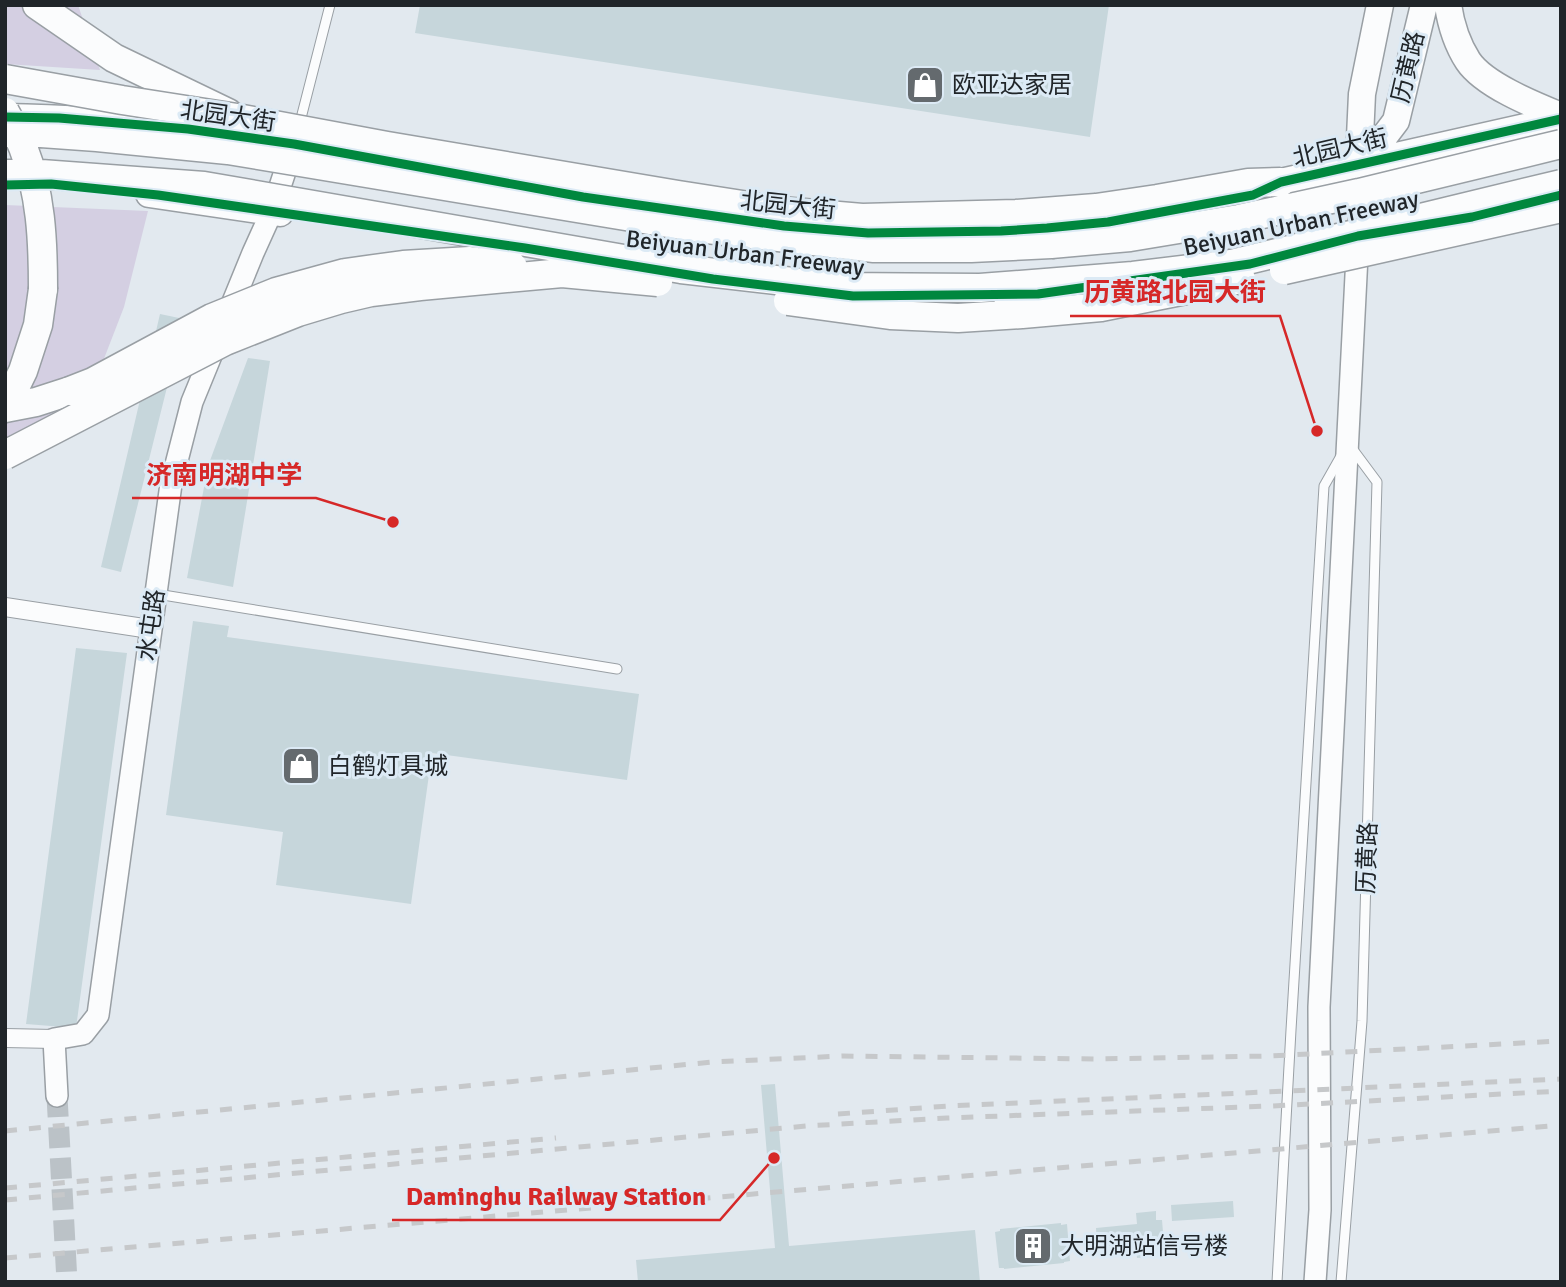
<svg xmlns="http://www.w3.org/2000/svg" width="1566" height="1287" font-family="Signika,'Noto Sans SC',sans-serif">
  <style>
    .green { fill: #d4cfe2 }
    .building { fill: #c6d6db }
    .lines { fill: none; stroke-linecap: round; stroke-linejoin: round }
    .tertiary-tunnel { stroke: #bbc2c7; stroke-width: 21; stroke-dasharray: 21 10; stroke-linecap: butt }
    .service-casing { stroke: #999fa4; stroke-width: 11 }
    .minor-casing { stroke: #999fa4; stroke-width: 20 }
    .tertiary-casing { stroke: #999fa4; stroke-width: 24 }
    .primary-casing { stroke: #999fa4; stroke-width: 29 }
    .trunk-casing { stroke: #999fa4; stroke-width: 31 }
    .service { stroke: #fbfcfd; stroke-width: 9 }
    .minor { stroke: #fbfcfd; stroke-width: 18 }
    .tertiary { stroke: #fbfcfd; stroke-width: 21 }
    .primary { stroke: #fbfcfd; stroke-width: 26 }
    .trunk { stroke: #fbfcfd; stroke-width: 28 }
    .rail { stroke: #c6c8ca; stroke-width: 5; stroke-dasharray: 12 12; stroke-linecap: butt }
    .trunk-bridge-casing { stroke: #999fa4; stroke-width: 31; stroke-linecap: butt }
    .trunk-bridge { stroke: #fbfcfd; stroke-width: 28 }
    .cycleway-casing { stroke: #dceaf5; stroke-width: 13 }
    .cycleway { stroke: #00873e; stroke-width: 9 }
    .labels { text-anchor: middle; stroke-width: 6; stroke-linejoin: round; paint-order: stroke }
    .street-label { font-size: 24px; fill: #202529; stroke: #dceaf5 }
    .poi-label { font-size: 24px; fill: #202529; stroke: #dceaf5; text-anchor: start }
    .leader { fill: none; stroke: #d62828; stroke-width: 2.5 }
    .callout-dot { fill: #d62828; stroke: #dceaf5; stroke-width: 2.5 }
    .callout-label { font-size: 26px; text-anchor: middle; font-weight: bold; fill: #d62828; stroke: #dceaf5; stroke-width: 6; stroke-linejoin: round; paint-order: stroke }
  </style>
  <rect width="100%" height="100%" fill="#e2e9ef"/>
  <path class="green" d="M5,5H78L100,70L5,64Z
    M5,205L148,211L124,307L88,400L5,440Z"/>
  <path class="building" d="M420,5H1109L1090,137L415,33Z
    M160,314L184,319L121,572L101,567Z
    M248,358L270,361L233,587L187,578L208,466Z
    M193,621L229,626L227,637L639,694L627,780L432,753L411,904L276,885L283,832L166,815Z
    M76,648L127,653L76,1028L26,1024Z
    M775,1084L789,1246L975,1230L980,1282H638L636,1260L775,1248L761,1085Z
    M1233,1201L1234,1217L1172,1221L1171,1205Z
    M1156,1211V1220H1162L1165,1256L1137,1258L1136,1244L1097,1247L1096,1228L1137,1224L1136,1213Z
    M1061,1223V1225L1067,1224L1070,1261L1064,1262V1263L1004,1269V1268H999L995,1232L1000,1231V1229Z"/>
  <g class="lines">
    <path class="tertiary-tunnel" d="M57,1096L67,1282"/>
    <defs>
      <path id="service" d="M299,126L330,5
        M157,594L617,669
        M1277,1282L1291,1030L1324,486L1341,456
        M1341,1282L1362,1021L1377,482L1351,447"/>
      <path id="minor" d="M5,607L150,629
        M5,1038L54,1039"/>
      <path id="tertiary" d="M57,1096L54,1039L83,1034L98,1015L171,484L192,402L253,253L272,211L293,147
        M1315,1282L1320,1210L1319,1007L1358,236L1365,162"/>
      <path id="primary" d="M1448,5C1451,25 1457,44 1468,61C1484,85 1534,105 1561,116
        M5,117C66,118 126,122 187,128C282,139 377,159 471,177
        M1365,162L1396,121L1424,5
        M1365,162L1360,137L1362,94L1380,5
        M1261,191L1281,182L1561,119
        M149,194L280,213
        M651,207L744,220
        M817,229C913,236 1010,234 1105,222C1141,218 1176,210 1211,203"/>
      <path id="trunk" d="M37,5L114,58L228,113
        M698,228L874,248H971L1051,244
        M5,408L23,371L38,325L43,289
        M5,408L36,402L70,391"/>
    </defs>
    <use href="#service" class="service-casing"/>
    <use href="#minor" class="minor-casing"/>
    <use href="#tertiary" class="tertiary-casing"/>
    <use href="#primary" class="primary-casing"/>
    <use href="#trunk" class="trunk-casing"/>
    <use href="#service" class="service"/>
    <use href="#minor" class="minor"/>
    <use href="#tertiary" class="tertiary"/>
    <use href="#primary" class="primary"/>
    <use href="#trunk" class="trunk"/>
    <path class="rail" d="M838,1114L948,1106L1561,1079
      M5,1131L712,1062L843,1056L1094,1059L1269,1056L1561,1041
      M5,1188L556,1138
      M5,1200L806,1126L947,1118L1271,1106L1561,1091
      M5,1258L1561,1125"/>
    <defs>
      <path id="trunk-bridge" d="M5,79L122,100L237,118L387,146L678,195L781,211L862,218L1016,214L1096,208L1157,199L1248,183L1281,182
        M5,112C11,123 18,135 23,147C41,193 43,240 43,289
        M5,133L27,132L97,137L228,150L698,228
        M5,174H41L204,186L681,269L836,287L980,288L1133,276L1231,264L1561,184
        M1051,244L1130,237L1239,219L1359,193L1561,144
        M1284,270L1561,208
        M788,301L890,315L958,318L1022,314
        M1005,311L1022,314L1101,307L1241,279
        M70,391L93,382L212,318L276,292L345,273L403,265L470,261L513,267
        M5,455L225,341L298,312L341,299L371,292L420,286L562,273L658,282"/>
    </defs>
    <use href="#trunk-bridge" class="trunk-bridge-casing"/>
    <use href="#trunk-bridge" class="trunk-bridge"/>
    <defs>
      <path id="cycleway" d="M5,117L59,118L188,129L294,144L583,197L784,226L868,233L1001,231L1047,228L1108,222L1253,195L1281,182L1561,119
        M5,185L51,184L158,195L525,248L713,279L853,296L1038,294L1250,264L1358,236L1472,217L1561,195"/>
    </defs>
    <use href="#cycleway" class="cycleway-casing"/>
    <use href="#cycleway" class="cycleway"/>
  </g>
  <defs>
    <symbol id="shop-square" viewBox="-11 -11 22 22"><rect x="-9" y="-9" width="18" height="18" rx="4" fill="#646a6e" stroke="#dceaf5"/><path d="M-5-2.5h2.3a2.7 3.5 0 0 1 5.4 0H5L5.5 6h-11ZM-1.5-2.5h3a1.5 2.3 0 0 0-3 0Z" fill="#fff"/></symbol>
    <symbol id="building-square" viewBox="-11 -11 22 22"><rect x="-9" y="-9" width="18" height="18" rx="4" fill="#646a6e" stroke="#dceaf5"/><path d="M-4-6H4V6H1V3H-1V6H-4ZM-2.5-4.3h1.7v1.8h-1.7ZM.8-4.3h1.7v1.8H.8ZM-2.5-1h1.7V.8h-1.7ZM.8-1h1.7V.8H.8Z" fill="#fff"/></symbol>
  </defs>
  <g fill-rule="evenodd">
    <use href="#shop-square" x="903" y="63" width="44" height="44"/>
    <use href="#shop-square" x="279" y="744" width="44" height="44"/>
    <use href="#building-square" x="1011" y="1224" width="44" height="44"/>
  </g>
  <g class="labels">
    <g class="street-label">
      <text transform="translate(1408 67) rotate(-77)" y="8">历黄路</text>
      <text transform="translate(228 116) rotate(8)" y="8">北园大街</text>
      <text transform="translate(1340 148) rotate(-13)" y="8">北园大街</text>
      <text transform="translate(788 205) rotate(6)" y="8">北园大街</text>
      <text transform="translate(1301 223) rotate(-12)" y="8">Beiyuan Urban Freeway</text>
      <text transform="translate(745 253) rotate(7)" y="8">Beiyuan Urban Freeway</text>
      <text transform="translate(151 625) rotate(-82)" y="8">水屯路</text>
      <text transform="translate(1367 858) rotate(-88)" y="8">历黄路</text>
    </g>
    <g class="poi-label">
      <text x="952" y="93">欧亚达家居</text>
      <text x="328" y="774">白鹤灯具城</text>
      <text x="1060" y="1254">大明湖站信号楼</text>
    </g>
  </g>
  <path class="leader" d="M1317 431L1280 316H1070M393 522L316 498H132M774 1158L720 1220H392"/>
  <g class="callout-dot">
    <circle cx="1317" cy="431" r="7"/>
    <circle cx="393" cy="522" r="7"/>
    <circle cx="774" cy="1158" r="7"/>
  </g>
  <g class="callout-label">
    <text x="1175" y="301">历黄路北园大街</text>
    <text x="224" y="484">济南明湖中学</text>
    <text x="556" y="1205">Daminghu Railway Station</text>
  </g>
  <rect width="1566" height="1287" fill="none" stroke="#202529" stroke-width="14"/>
</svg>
